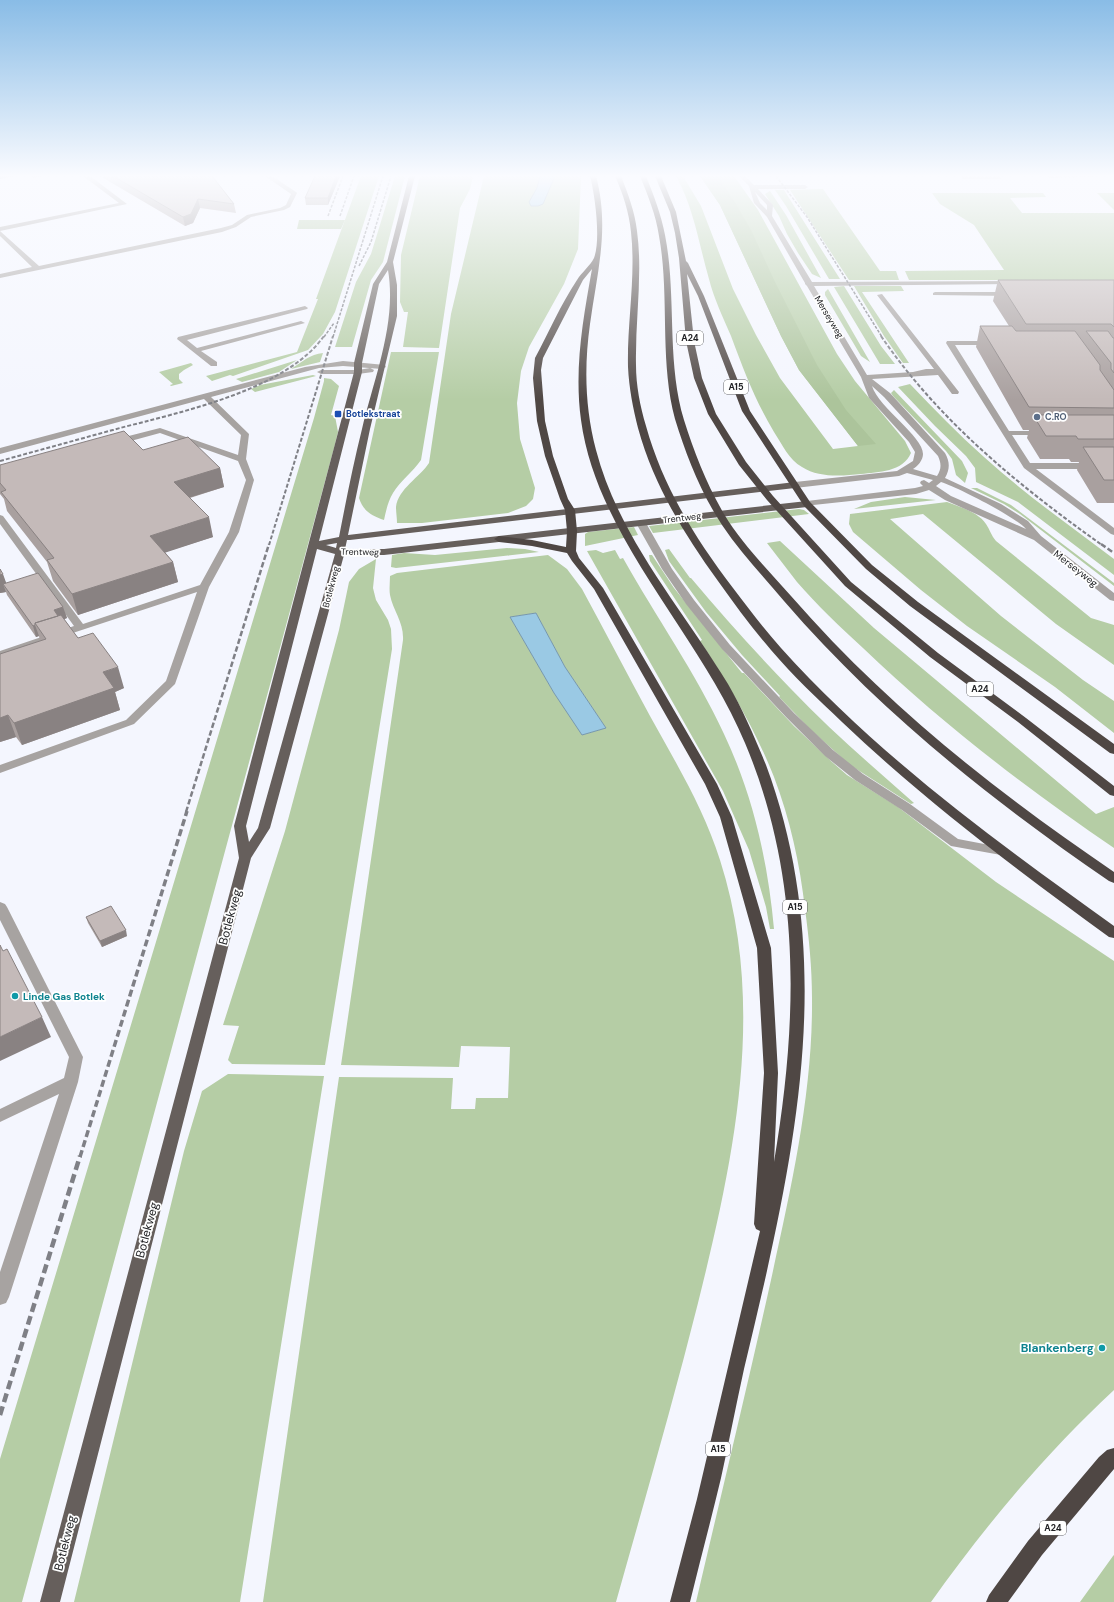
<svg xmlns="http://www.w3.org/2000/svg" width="1114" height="1602" font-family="'DM Sans',sans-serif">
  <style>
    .green { fill: #b5cda5; fill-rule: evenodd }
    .forest { fill: #acc49b }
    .water { fill: #9ac9e4; stroke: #7697ab }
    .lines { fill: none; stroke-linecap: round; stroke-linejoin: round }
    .minor { fill: #a7a3a1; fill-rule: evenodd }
    .major { fill: #665f5c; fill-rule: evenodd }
    .highway { fill: #4f4744; fill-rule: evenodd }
    .rail-far4 { stroke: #7f8086; stroke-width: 1.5; stroke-dasharray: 3 1.5; stroke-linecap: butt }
    .rail-far3 { stroke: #7f8086; stroke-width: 2; stroke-dasharray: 4 2; stroke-linecap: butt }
    .rail-far2 { stroke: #7f8086; stroke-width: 2.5; stroke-dasharray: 5.5 2.5; stroke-linecap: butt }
    .rail-far1 { stroke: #7f8086; stroke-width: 3.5; stroke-dasharray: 7 3.5; stroke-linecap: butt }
    .rail { stroke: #7f8086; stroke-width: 4.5; stroke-dasharray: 9 4.5; stroke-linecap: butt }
    .wall { fill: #a9a09f }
    .shaded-wall { fill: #898282 }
    .building { fill: #c4bab9; stroke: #898282 }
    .transit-dot { fill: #1a4fb4; stroke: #fff; stroke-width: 1.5 }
    .service-dot { fill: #5c6f8a; stroke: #fff; stroke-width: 1.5 }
    .culture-dot { fill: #0f9aa8; stroke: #fff; stroke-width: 1.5 }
    .labels { text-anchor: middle; stroke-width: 3.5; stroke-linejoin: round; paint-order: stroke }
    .far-street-label { font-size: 9px; fill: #222326; stroke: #fff }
    .shield { fill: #fff; stroke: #646567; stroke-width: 1 }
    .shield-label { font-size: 9px; font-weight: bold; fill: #222326 }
    .far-transit-label { font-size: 9px; font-weight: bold; fill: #164399; stroke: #fff; text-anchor: start }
    .far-service-label { font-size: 9px; font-weight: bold; fill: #4e5e75; stroke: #fff; text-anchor: start }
    .street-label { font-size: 10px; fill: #222326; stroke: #fff }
    .culture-label { font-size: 10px; font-weight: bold; fill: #0d838f; stroke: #fff; text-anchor: start }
    .near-street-label { font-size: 12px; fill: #222326; stroke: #fff }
    .near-culture-label { font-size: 12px; font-weight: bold; fill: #0d838f; stroke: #fff; text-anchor: end }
  </style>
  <rect width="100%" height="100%" fill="#f4f6fe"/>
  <path class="green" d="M361,176H379L335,312L323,334L308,350L233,376L230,375L212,381L206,376L297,352L318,299H316Z
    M395,176H405L383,262L371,280L352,347H335L356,282L371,254Z
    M420,176H473L470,189L460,208L439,348L403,347L408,312H404L400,302L401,255Z
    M484,176H540L537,188L529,202L543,204L555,176H581L578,249L564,284L529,347L521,371L517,403L520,439L535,488L533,499L526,506L508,513L422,523H397C397,518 396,512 396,507C398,489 420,477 429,463L451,314Z
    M676,176H683L701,206L733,289L756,335L780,378L833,449L858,446L799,370L781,336L720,205L700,176H734L758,210L837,354L855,381L905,441L911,453C903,472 878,472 861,474C842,476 819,478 802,467C789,460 782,444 774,432C755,400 744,371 731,336C723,317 714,299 709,279C699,245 694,208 676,176Z
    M823,189L880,271H896L899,280H849L790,190Z
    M775,190H784L840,279H829L786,206Z
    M770,191L786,215L821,278L812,274L798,253L787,234L779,216L765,194Z
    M932,193H1043L1046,197L1010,198L1022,213H1114V280H909L905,271L1004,270L974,225L940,204Z
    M1097,193H1114V210Z
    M844,286L881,346L895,364H880L834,287Z
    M854,286H901L904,291L862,292L909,363H903L884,336Z
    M828,289L870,362L861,356L825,295V292Z
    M391,352H439L421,460C413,472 400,481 393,493C388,501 386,511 384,520C372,516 363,511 359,498Z
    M323,353L320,362L291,369C302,362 310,354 323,353Z
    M297,360L279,372L242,382L236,379Z
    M191,363L193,365L184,370L179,374V379L183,383L171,386L170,385L173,384L159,372Z
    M313,375L316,376L255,392L251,389L260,385Z
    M324,378L331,379L339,386L331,415L335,416L338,432L334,448L22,1602H0V1459L314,418L324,381Z
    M910,384C934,409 958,434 984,457C1025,494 1070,526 1114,559V575L1018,502L976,482L975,468L966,456L935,426L898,387Z
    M894,390L962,461L968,473L965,483L956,475L952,459L946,451L893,396L891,393Z
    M971,488H977L1011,505L1114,583V586L1020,514L1004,504Z
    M905,497L936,500L854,509L871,502Z
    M947,502C960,507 978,512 986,524C990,530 991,535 996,541L1091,618L1114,625V665L1056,624L923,514L890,519L1001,616L1083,680L1114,701V733L1055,687L967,626L921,590L853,532L849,524L850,514Z
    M799,509L804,510L809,514L653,533L649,526Z
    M634,527L638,535L585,546V534L588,532Z
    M780,541L874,628L1096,814L1114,807V848C1026,788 940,722 863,648C840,627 817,605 797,582C787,569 777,556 767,543Z
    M507,548L525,549L539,552L396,568L391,567L392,555L404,553L435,555Z
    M669,549L690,578H691C723,616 756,653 791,689C829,729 872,766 914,803L911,804L850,765L811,730L779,697L780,696L742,655L706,612L669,561L665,550Z
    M596,550L603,553L615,550L620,559L623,558C656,617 696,673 724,734C753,795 768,862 774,929H770L766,907L749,850L723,791L587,551Z
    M548,555L567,569L582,589C605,631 627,674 650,716C676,763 704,809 720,860C767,1007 734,1158 698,1303C673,1403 644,1502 616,1602H263L339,1077L453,1078L451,1109H475L476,1098H508L510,1047L461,1046L459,1067L341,1065L403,640C404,622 393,611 390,595C389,589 390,582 390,576L397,573ZM536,613L565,667L606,728L582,735L554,693L510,617Z
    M649,555H652L674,588L742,673H744L794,726L832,762L847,775L898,807L996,882L1114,961V1390C1045,1454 986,1525 931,1602H696C721,1495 747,1388 771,1280C791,1188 813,1093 812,998C812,968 809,938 805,909C800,864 790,819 774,777C755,729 729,685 700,641L702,640L650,561Z
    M376,559L373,588L376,600L388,620L391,629L392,649L325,1065L232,1064L228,1060L239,1026L223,1025L285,831L339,630L349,582L359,569Z
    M228,1074L324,1076L240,1602H74L184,1151L202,1091Z
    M1114,1555V1602H1080L1113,1556Z"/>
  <path class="forest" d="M700,176H718L736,204L751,230L775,282L817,365L846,410L876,444L858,446L799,370L781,336L720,205Z
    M299,220H345L341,229H297Z"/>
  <path class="water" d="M540,176H555L543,204L538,206H531L529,202L537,188Z
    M536,613L565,667L606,728L582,735L554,693L510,617Z"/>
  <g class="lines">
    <path class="minor" d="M83,176H90L127,204L0,231V227L119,203Z
      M265,176H272L296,192L297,193L290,207L284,210L251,217L236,227L222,232L0,278V274L32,267L0,236V231L39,266L221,228L232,225L247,215L280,208L286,205L291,194Z
      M739,176H745L754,185H805L808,187L805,189H758L773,205L772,216L812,282L1015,281V283L1013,284L814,286L867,375L913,372L926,369H934L877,295L882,294L959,392L958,394H952L938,375L872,379L890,393L945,453C950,462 950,469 945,478L1001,504L1028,521L1041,536L1114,593V601L1110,600L1034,540L945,500L929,490L916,494L804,506L803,504L804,502L807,501L915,488L923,486L920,483L921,481L924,480L929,483L933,480L907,473L899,476L795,488L791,485L795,482L897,471L913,461L915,452L909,442L869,398L861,377L807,286L805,284V283L767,217L754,203L749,186ZM755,192L767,205V210L760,203ZM872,386L884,397L938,456C941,463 942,468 937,476L913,469C918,466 923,460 923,454C923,436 879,408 872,386ZM941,482C959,488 1014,516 1026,529L951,496L936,486Z
      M935,292H1011L1014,294L1011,296L933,295V293Z
      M305,306L308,308L307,309L187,340L197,348L301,321L305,323L201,351L217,362V366H211L177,339L178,337Z
      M947,341H992L996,343L992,345H955L1009,431H1045L1049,433L1045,435H1012L1030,463H1114V469H1036L1114,528V535L1111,534L1024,468L946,343Z
      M343,361L385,365L386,367L382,369L343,366L319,368L211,397L249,434L246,459L254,480L239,532L209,587L175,684L134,724L0,773V765L126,720L166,681L197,592L0,657V651L74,626L0,524V515L3,516L83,624L200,585L229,532L246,480L238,461L160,433L116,445L112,442L113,440L160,428L238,455L241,435L204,399L0,454V448L305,367Z
      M370,368L374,370L373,372L358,374H321L317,372L321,370H358Z
      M641,520L646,523L672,569L694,600L730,645L794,713L833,750L863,774L910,804L958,839L1005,848L1007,851L1005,854L1001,855L951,846L902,810L855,780L825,756L786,717L722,649L686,604L662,569L636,523Z
      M0,902L5,904L7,907L83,1057L78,1082L9,1297L6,1303L0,1305V1272L59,1094L0,1122V1109L64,1078L69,1057L0,920Z"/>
    <path class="major" d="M409,176H415L393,262L397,285V316L370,429L348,535L795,482L799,485L795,488L350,540H347L345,549H384L807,501L811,504L807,507L384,555H344L270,828L251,858L60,1602H40L239,858L234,826L354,372V363L373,284L387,262ZM388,270C397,323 374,378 362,429C353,465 346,501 339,537L319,541L362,372V363L379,284ZM337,543L336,548L326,545ZM317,549L335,554L258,828L249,842L246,826Z"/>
    <path class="highway" d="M590,176H596C610,228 597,273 590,324C584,367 585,408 596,450C619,538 682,608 728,684C743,710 755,738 766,765C841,967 792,1168 744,1369C736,1405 729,1442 721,1478C711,1520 700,1561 690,1602H670L697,1499L760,1231L756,1229L754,1224L764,1073L757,948L720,817L705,784L594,589L572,561L567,553L532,546L499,542L494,539L499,536L532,540L566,547L567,531L565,510L560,499L545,456L537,421L533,378L535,358C549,332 561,304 577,280C582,272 590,266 594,258C601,240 595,195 590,176ZM592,269C583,319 574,369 581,420C597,538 700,634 745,743C802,878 798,1020 774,1162L778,1073L771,948L732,817L717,784L603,588L579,558L576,551L577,531L575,510L568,499L553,456L545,421L541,370L543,358L583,280Z
      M615,176H621C628,194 635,212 637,231C643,275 635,320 636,365C636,385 640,406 646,426C663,487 695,538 733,588C749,609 764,629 781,648C876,754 999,844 1114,926V938L1109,937C1017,870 925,801 842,722C818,699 793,676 771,650C752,628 735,605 718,581C684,534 654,486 638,428C633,408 629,388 628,367C627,322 636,277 631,232C629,212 623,194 615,176Z
      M640,176H646C654,196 661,214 665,235C677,296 666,360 684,420C694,452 707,485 724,514C742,544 768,570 791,596C885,704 996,792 1114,872V883L1109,881C991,800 879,711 784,601C763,576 740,552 722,525C701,493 686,455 675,419C659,359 670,296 659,236C656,215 648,196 640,176Z
      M655,176H661L676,212L686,261L688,263L704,296L750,411L810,502L872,565L918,602L1114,744V754L1110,753L910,606L866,569L804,506L742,411L698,296L687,274L694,341L702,378L716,414L746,462L773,496L851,582L938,653L1026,718L1114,786V796L1110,795L1018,722L930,657L845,586L767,500L739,465L708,414L694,378L686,341L679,258L675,233L670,212Z
      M1114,1448V1469L1042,1555L1008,1602H986L989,1595L1028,1541L1099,1457L1107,1450Z"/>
    <path class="rail-far4" d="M776,176L807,217L882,337
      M328,216L343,176
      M340,216L354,176
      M359,266L371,242L391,176
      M324,337L334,323
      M333,337L383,176"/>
    <path class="rail-far3" d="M881,336C939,421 1019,486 1102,545
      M0,461C40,450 80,439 120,428C181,412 286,390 324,336
      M269,545L333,336"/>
    <path class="rail-far2" d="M1101,544L1114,553
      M186,812L269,544"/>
    <path class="rail-far1" d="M80,1157L187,811"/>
    <path class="rail" d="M0,1415L80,1156"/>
  </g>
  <path class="wall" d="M100,176H212L234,204L236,213L200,208L193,223L185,226Z
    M340,176L328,205H306L305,198Z
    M961,176H1001L1000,179H963Z
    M1047,176H1094L1093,177L1049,178Z
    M998,280H1114V503H1097L1077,470L1079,462H1071L1069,459H1040L1027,438L1029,430H1023L976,347L980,326H1009L993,301Z
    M143,450L220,468L224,487L190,498L213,537L165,552L173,562L178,582L78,615L53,581L47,562L7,511L4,499L0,494V465Z
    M0,569L6,583L63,607L67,618L64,619L78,638L124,688L115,692L120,710L22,745L16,737L0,742V654L40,641L39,636L36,637L7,595L6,592L0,593Z
    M86,917L127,936L102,947L88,923Z"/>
  <path class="shaded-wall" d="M0,176H16L0,179Z
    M32,176H44L33,178Z
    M336,176H340L328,205V198Z
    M198,199L200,208L193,223L185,226L183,217Z
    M220,468L224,487L178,501L174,482Z
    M209,517L213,537L155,556L150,536Z
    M173,562L178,582L78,615L72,594Z
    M3,574L9,591L3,584L6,592L0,593V575Z
    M63,607L67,618L60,621L54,610Z
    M35,625L39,636L36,637L33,626Z
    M118,667L124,688L115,692L120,710L22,745L14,723L103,672Z
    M8,715L16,737L0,742V718Z
    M126,930L127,936L102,947L100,941Z
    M42,1017L51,1037L0,1061V1037Z"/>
  <path class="building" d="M113,176H212L234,204L198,199L191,214L183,217Z
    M315,176H336L328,198H305Z
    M998,280H1114V327L1111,324H1026Z
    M980,326H1012L1016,331H1075L1100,365V370L1114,390V408L1029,407Z
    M1086,331H1108L1113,338H1114V373L1111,369V363Z
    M1033,415H1114V439H1078L1076,436H1046Z
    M124,431L143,450L188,437L220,468L174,482L209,517L150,536L173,562L72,594L47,560L54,558L1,492L6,490L0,483V465Z
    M1083,447H1114V480H1104Z
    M0,569L3,574L0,575Z
    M38,573L63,607L54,610L58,616L35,623V625L33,626L3,584Z
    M61,615L78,638L93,633L118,667L103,672L114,688L14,723L8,715L0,718V654L46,639L35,623Z
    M111,906L126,930L100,941L86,917Z
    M0,945L3,951L7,949L42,1017L0,1037Z"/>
  <linearGradient id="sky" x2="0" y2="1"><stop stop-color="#89bce6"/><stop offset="0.44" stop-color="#fafbff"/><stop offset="1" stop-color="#fafbff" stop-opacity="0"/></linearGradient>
  <rect width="1114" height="400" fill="url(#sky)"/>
  <rect class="transit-dot" x="334" y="410" width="8" height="8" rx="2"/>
  <circle class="service-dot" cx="1037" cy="417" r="4"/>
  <g class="culture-dot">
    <circle cx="15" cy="996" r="4"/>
    <circle cx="1102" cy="1348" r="4"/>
  </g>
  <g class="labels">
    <g class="far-street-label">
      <text transform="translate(829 317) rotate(59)" y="3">Merseyweg</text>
      <text transform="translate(682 518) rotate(-7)" y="3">Trentweg</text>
      <text transform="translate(360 552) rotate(1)" y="3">Trentweg</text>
      <text transform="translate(331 587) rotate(-75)" y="3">Botlekweg</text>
    </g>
    <g class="shield">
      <rect x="677" y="331" width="26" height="14" rx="3"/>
      <rect x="724" y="380" width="24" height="14" rx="3"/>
      <rect x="967" y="682" width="26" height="14" rx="3"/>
      <rect x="783" y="900" width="24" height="14" rx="3"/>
      <rect x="706" y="1442" width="24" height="14" rx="3"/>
      <rect x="1040" y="1521" width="26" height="14" rx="3"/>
    </g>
    <g class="shield-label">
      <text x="690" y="341">A24</text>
      <text x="736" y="390">A15</text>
      <text x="980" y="692">A24</text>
      <text x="795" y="910">A15</text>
      <text x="718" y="1452">A15</text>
      <text x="1053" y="1531">A24</text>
    </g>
    <g class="far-transit-label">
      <text x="346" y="417">Botlekstraat</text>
    </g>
    <g class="far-service-label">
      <text x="1045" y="420">C.RO</text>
    </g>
    <g class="street-label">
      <text transform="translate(1076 568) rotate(38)" y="4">Merseyweg</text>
    </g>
    <g class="culture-label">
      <text x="23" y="1000">Linde Gas Botlek</text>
    </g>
    <g class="near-street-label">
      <text transform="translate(230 917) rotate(-75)" y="4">Botlekweg</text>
      <text transform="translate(147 1230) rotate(-75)" y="4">Botlekweg</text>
      <text transform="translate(65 1543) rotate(-76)" y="4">Botlekweg</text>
    </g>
    <g class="near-culture-label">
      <text x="1094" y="1352">Blankenberg</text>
    </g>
  </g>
</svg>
